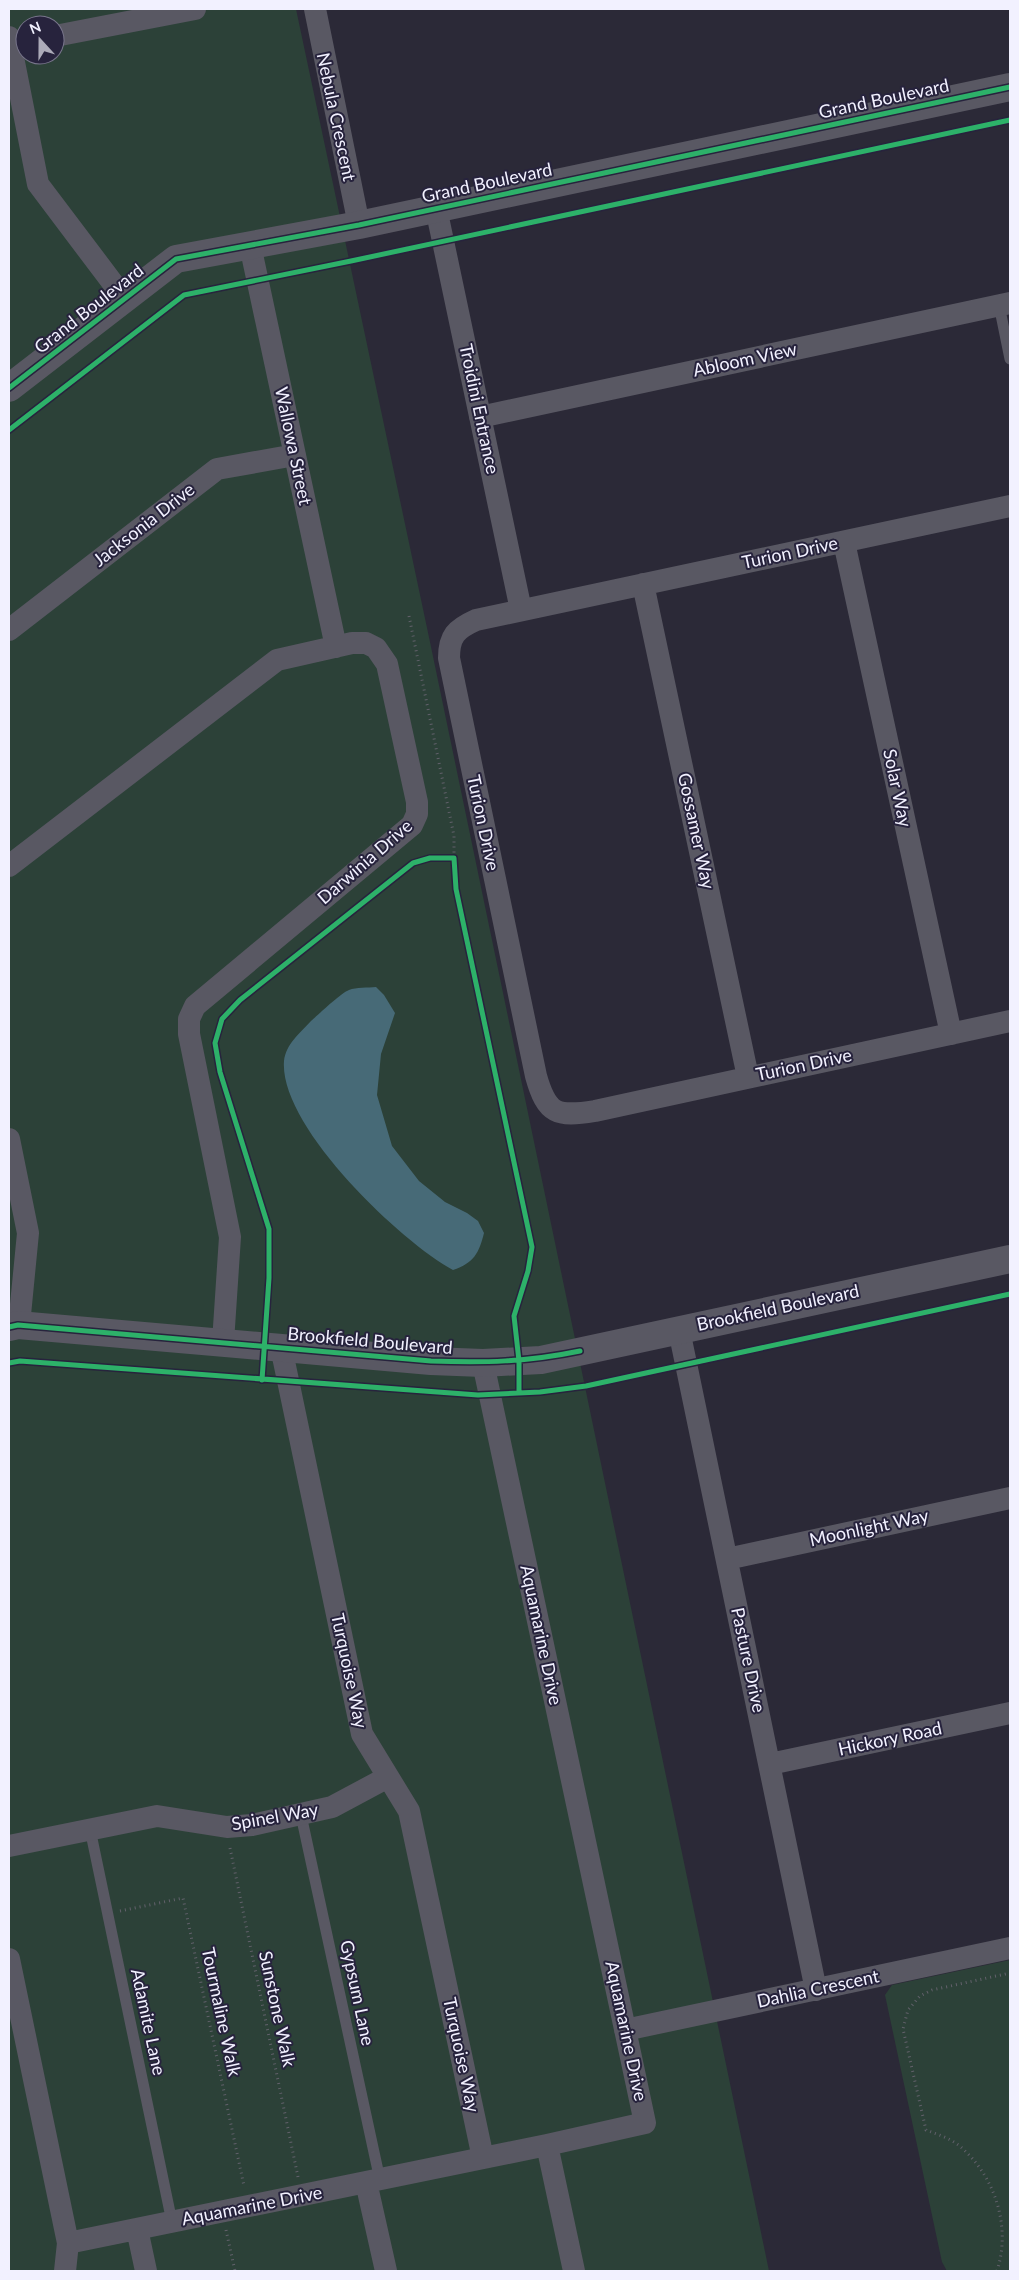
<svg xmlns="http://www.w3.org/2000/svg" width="1019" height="2280" font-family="Lato,sans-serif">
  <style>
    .green { fill: #2c4138; fill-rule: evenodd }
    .water { fill: #476a77 }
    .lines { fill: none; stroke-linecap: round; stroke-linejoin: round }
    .path { stroke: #62616b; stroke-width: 3; stroke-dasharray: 1 4; stroke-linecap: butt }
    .service { stroke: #595863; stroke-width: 11 }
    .minor { stroke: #595863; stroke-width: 22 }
    .tertiary { stroke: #595863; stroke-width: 28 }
    .cycleway-casing { stroke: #27233d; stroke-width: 8 }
    .cycleway { stroke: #2db169; stroke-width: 5 }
    .labels { text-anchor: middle; stroke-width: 4; stroke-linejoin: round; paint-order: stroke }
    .street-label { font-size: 18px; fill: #f2f1ff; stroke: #27233d }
  </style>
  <rect width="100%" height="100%" fill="#2b2937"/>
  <path class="green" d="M9,9H296L430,642L769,2271H9ZM25,25H55V55H25Z
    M1010,1960V2271H947L942,2262L885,1995L892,1985Z"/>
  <path class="water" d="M376,987L384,995L395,1013L381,1054L377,1095L392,1146L419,1181L445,1202L467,1213L478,1221L484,1233C479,1253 474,1263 453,1270C400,1241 279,1126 284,1061C286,1044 300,1033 311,1021C319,1014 341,993 349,990C356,987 368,988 376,987Z"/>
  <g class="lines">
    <path class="path" d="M409,616L454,836V858
      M266,1324L269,1229L220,1072L215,1043L222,1019L240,1000L413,863L430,858H454L456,889L532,1247L528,1271L514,1316L516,1339
      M262,1380L263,1368
      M519,1382V1393
      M230,1848L298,2177
      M120,1911L183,1898L244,2186
      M226,2230L235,2271
      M997,2271C1011,2228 996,2179 963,2149C953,2139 939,2135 926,2130L903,2029L908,2010L920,1996L932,1990L1010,1973"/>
    <path class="service" d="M999,305L1010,359
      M301,1815L380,2180
      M90,1829L172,2222"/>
    <path class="minor" d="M315,9L359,225
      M55,36L195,9
      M9,37L38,184L124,298
      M436,208L521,610
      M250,245L336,647
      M480,417L1010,303
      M1010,506L476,620C456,629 449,636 449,658L536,1076C547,1115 557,1117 595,1111L1010,1021
      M844,542L951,1034
      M643,584L748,1077
      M9,630L217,469L295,455
      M9,866L277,660L352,643H366L376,648L387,664L417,802V814L412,825L195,1006L189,1019V1034L230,1237L223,1342
      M9,1139L28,1233L19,1325
      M679,1330L816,1990
      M281,1347L362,1734L409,1811L483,2158
      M727,1559L1010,1498
      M770,1764L1010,1713
      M9,1846L157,1816L227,1827L252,1825L332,1807L388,1777
      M9,1959L68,2243L65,2271
      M625,2030L1010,1948
      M547,2145L574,2271
      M366,2182L386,2271
      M137,2229L146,2271
      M68,2243L547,2145L645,2123L483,1363"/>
    <path class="tertiary" d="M9,388L176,259L359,225L1010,87
      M9,1327L18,1325L431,1361L483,1363L541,1360L1010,1259"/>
    <defs>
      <path id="cycleway" d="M9,388L176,259L359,225L1010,87
        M9,430L184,295L351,261L1010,120
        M9,1327L18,1325L431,1361C484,1363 527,1362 580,1351
        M9,1363L20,1361L478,1395L540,1392L586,1386L1010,1294
        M262,1380L269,1278V1229L220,1072L215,1043L222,1019L240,1000L413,863L430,858H454L456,889L532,1247L528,1271L514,1316L519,1361V1393"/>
    </defs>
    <use href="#cycleway" class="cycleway-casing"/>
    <use href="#cycleway" class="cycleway"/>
  </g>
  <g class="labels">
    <g class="street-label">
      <text transform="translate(884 99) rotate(-12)" y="6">Grand Boulevard</text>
      <text transform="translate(336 117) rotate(78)" y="6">Nebula Crescent</text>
      <text transform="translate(487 183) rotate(-12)" y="6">Grand Boulevard</text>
      <text transform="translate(89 309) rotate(-38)" y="6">Grand Boulevard</text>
      <text transform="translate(745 360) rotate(-12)" y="6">Abloom View</text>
      <text transform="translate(479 409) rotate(78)" y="6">Troidini Entrance</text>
      <text transform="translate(293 446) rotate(78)" y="6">Wallowa Street</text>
      <text transform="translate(144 525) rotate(-38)" y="6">Jacksonia Drive</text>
      <text transform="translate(790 553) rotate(-12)" y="6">Turion Drive</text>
      <text transform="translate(897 788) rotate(78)" y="6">Solar Way</text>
      <text transform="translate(483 823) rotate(78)" y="6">Turion Drive</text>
      <text transform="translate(696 831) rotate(78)" y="6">Gossamer Way</text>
      <text transform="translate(365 862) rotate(-41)" y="6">Darwinia Drive</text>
      <text transform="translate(804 1065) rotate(-12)" y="6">Turion Drive</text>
      <text transform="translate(778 1308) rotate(-12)" y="6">Brookfield Boulevard</text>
      <text transform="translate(370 1341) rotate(5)" y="6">Brookfield Boulevard</text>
      <text transform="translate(869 1528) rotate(-12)" y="6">Moonlight Way</text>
      <text transform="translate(541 1635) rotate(78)" y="6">Aquamarine Drive</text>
      <text transform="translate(748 1660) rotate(78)" y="6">Pasture Drive</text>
      <text transform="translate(349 1671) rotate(78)" y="6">Turquoise Way</text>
      <text transform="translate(890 1739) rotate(-12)" y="6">Hickory Road</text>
      <text transform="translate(275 1817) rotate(-10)" y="6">Spinel Way</text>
      <text transform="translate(818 1989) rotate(-12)" y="6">Dahlia Crescent</text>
      <text transform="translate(357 1993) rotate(78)" y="6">Gypsum Lane</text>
      <text transform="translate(277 2009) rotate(78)" y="6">Sunstone Walk</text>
      <text transform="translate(221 2012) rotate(78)" y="6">Tourmaline Walk</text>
      <text transform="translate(148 2022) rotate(78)" y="6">Adamite Lane</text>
      <text transform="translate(626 2031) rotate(78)" y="6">Aquamarine Drive</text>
      <text transform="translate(461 2055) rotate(78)" y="6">Turquoise Way</text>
      <text transform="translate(252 2206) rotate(-11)" y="6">Aquamarine Drive</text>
    </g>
  </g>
  <rect width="1019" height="2280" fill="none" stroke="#f2f1ff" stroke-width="20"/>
  <g transform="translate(40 40) rotate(339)"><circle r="24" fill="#27233d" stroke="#78758b"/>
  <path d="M0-4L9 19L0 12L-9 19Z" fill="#acabb9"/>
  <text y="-8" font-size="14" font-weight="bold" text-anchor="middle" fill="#f2f1ff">N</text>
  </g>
</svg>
